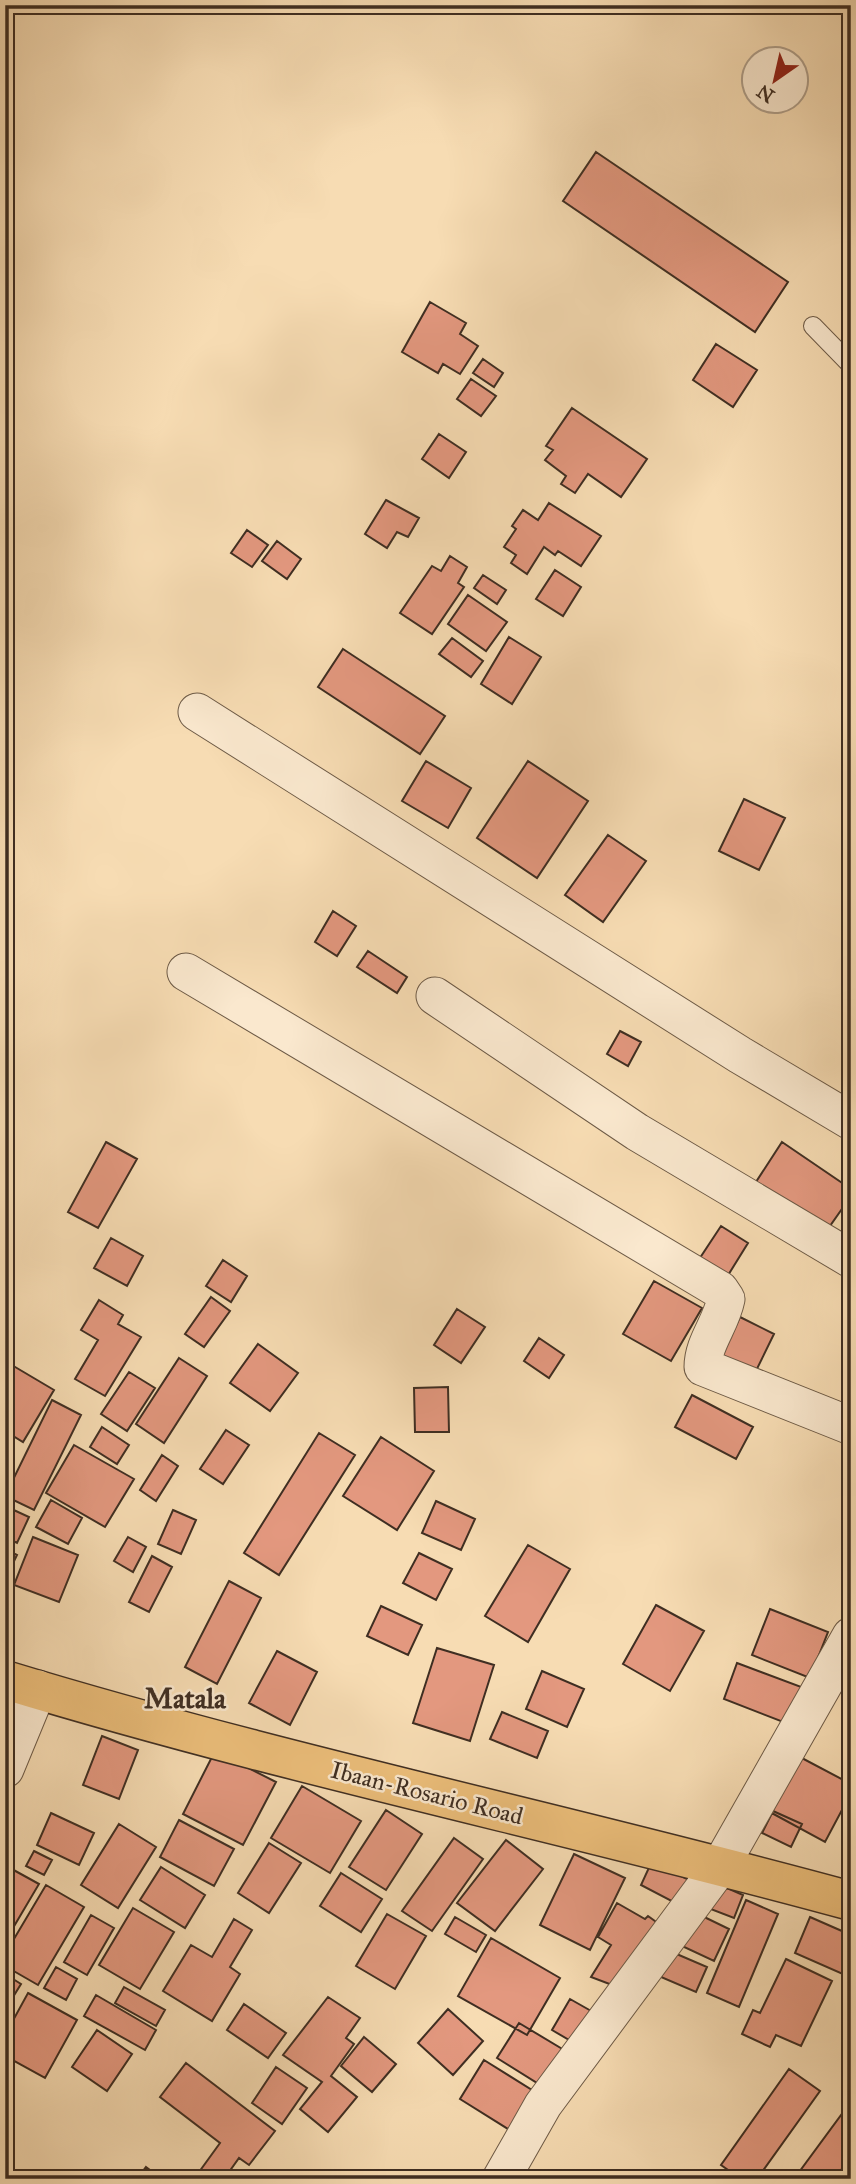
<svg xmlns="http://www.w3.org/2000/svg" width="856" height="2184" font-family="'IM FELL Great Primer',serif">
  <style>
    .building { fill: #e3987f; stroke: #3f2e22; stroke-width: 2 }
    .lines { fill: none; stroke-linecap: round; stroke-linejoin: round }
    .lane-casing { stroke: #6d5a46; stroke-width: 20 }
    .street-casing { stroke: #6d5a46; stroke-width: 39 }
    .primary-casing { stroke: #3f2e22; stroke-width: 41 }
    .lane { stroke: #fae8ce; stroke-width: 18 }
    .street { stroke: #fae8ce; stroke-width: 37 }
    .primary { stroke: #ecbe7a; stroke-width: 38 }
    .labels { text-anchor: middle; stroke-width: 5; stroke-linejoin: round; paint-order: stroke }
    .street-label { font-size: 24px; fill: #3f2e22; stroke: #fae8ce }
    .quarter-label { font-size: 28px; font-weight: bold; fill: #3f2e22; stroke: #fae8ce }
  </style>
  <rect width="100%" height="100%" fill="#f7dcb3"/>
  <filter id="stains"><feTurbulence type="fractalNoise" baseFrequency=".00286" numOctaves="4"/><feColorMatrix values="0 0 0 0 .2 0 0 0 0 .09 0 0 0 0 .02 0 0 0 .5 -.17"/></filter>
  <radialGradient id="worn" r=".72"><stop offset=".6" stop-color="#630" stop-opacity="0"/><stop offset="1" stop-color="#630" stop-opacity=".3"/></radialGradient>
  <path class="building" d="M596,152L788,282L755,332L563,201Z
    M430,302L466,323L460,334L478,346L460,374L443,364L438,373L402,352Z
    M716,344L757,370L733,407L693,380Z
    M483,359L503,373L494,387L473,373Z
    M471,379L496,396L481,416L457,399Z
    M572,408L647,459L621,497L588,474L575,493L561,484L566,476L545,460L553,450L546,446Z
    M439,434L466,452L449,478L422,459Z
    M386,500L419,518L408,537L397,532L387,548L365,534Z
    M549,503L601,536L581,566L558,551L555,555L544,547L527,574L511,563L516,555L504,547L516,529L512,526L523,510L538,520Z
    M247,530L268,545L252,567L231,553Z
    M277,541L301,559L287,579L262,561Z
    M450,556L467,567L458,583L464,587L432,634L400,613L432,566L441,571Z
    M555,570L581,587L563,616L536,599Z
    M483,575L506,590L497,604L474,588Z
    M468,595L507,622L486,651L448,624Z
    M509,637L541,657L512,704L481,684Z
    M452,638L483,661L471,677L439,654Z
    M343,649L445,716L420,754L318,687Z
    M426,761L471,788L448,828L402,801Z
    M528,761L588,801L537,878L477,838Z
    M744,799L785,818L759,870L719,851Z
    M608,835L646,861L603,922L565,895Z
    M333,911L356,926L337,956L315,942Z
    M368,951L407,977L397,993L357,967Z
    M620,1031L641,1042L628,1066L607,1054Z
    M106,1142L137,1159L98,1228L68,1212Z
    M782,1142L851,1189V1196L825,1233L754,1185Z
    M721,1226L748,1243L722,1285L694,1267Z
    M111,1238L143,1256L127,1286L94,1268Z
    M223,1260L247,1276L231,1302L206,1286Z
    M654,1281L702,1308L671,1361L623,1334Z
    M211,1297L230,1311L204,1347L185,1334Z
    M99,1300L123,1315L118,1324L141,1337L105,1396L75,1379L98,1340L81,1330Z
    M457,1309L485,1327L461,1363L434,1345Z
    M740,1317L774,1334L753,1377L719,1361Z
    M539,1338L564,1355L549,1378L524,1361Z
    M258,1344L298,1373L270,1411L230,1383Z
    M179,1358L207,1376L164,1443L136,1424Z
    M5,1361L54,1390L23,1442L5,1431Z
    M129,1372L155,1388L127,1431L101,1414Z
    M448,1387L449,1432H415L414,1388Z
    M692,1395L753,1427L736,1459L675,1427Z
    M52,1400L81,1415L34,1510L5,1496Z
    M102,1427L129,1445L117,1464L90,1447Z
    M226,1430L249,1445L223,1484L200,1469Z
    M319,1433L355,1455L279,1575L244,1553Z
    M381,1437L434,1471L397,1530L343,1496Z
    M74,1445L134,1479L105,1527L46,1493Z
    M162,1455L178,1466L156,1501L140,1490Z
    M51,1500L82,1518L68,1544L36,1527Z
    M436,1501L475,1519L461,1550L422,1533Z
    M5,1506L29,1517L17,1543L5,1537Z
    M173,1510L196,1520L181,1554L158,1544Z
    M33,1537L78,1555L59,1602L14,1585Z
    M128,1537L146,1547L133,1572L114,1561Z
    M528,1545L570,1569L528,1642L485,1616Z
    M5,1549L17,1555L5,1580Z
    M419,1553L452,1569L436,1600L403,1583Z
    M152,1556L172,1567L149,1612L129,1602Z
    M229,1581L261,1598L217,1684L185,1667Z
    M656,1605L704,1631L670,1691L623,1664Z
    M381,1606L422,1625L408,1655L367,1636Z
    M770,1609L828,1632L810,1678L752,1655Z
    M437,1648L494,1665L470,1741L413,1723Z
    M277,1651L317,1672L290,1725L249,1703Z
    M737,1663L804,1688L791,1725L724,1699Z
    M542,1671L584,1689L567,1727L526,1709Z
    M502,1712L548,1731L537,1758L490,1739Z
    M102,1736L138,1750L119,1799L83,1785Z
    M215,1751L276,1782L243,1845L183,1814Z
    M798,1756L851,1784V1793L825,1842L768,1811Z
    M302,1786L361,1821L330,1873L271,1838Z
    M386,1810L422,1834L386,1890L349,1867Z
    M773,1811L802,1824L791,1847L762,1833Z
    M51,1813L94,1833L79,1865L37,1845Z
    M179,1820L234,1849L214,1886L160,1857Z
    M119,1824L156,1847L118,1908L81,1885Z
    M454,1838L483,1859L432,1931L402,1911Z
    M506,1840L543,1869L495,1931L457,1903Z
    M269,1843L301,1863L269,1913L238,1893Z
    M34,1851L52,1860L44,1875L26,1866Z
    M574,1854L625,1878L590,1950L540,1925Z
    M652,1861L693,1882L681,1906L641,1885Z
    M161,1867L205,1895L185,1928L140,1900Z
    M10,1868L39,1884L10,1933L5,1930V1877Z
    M341,1873L382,1899L361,1932L320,1906Z
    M718,1884L743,1895L734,1918L708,1908Z
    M46,1885L84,1907L38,1985L5,1966V1954Z
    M746,1900L778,1914L739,2007L707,1993Z
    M617,1903L645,1919L648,1916L670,1932L628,1991L591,1977L611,1945L598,1937Z
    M133,1908L174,1932L140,1989L99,1965Z
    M696,1913L729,1929L714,1961L682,1946Z
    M387,1914L426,1936L395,1989L356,1966Z
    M91,1915L114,1928L87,1975L64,1962Z
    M455,1917L486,1935L476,1952L445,1934Z
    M810,1917L851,1935V1963L845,1975L795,1953Z
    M234,1919L252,1930L230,1967L240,1974L212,2021L163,1991L191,1945L212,1957Z
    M491,1938L560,1978L527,2035L458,1996Z
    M672,1952L707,1967L696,1992L661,1977Z
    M786,1959L832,1981L801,2046L776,2035L770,2047L742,2034L753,2010L760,2013Z
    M56,1967L77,1979L66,2000L44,1988Z
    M5,1974L21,1984L5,2010Z
    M124,1987L165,2010L156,2026L115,2003Z
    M28,1993L77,2020L45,2078L5,2056V2035Z
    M96,1995L156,2030L145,2050L84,2016Z
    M328,1997L360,2018L346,2038L354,2044L331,2076L357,2097L328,2132L300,2109L322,2082L283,2055Z
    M570,1999L600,2016L581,2047L552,2030Z
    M244,2004L286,2033L268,2058L227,2030Z
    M448,2009L483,2041L453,2075L418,2043Z
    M519,2023L564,2050L542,2086L497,2058Z
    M97,2030L132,2054L107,2091L72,2067Z
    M364,2037L396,2064L372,2092L341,2066Z
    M484,2060L540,2095L516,2134L460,2099Z
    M186,2063L275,2131L249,2165L239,2158L224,2179H194L220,2143L160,2097Z
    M276,2067L307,2088L282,2124L252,2103Z
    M789,2069L820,2091L757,2179H741L721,2165Z
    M847,2107L851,2110V2157L834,2179H794Z
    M146,2167L162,2179H137Z"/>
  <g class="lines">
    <defs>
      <path id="lane" d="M813,326L851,365"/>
      <path id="street" d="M197,712L740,1055L851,1121
        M186,972L720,1290L726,1299C721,1324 703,1343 703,1367L851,1426
        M435,996L637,1132L851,1259
        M5,1769L38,1689
        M501,2179L543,2105L721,1865L851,1636"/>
      <path id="primary" d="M5,1680C284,1765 570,1824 851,1901"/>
    </defs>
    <use href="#lane" class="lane-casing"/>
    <use href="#street" class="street-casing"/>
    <use href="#primary" class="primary-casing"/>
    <use href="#lane" class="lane"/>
    <use href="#street" class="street"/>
    <use href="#primary" class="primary"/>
  </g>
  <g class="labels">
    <g class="street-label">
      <text transform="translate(427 1793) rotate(14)" y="8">Ibaan-Rosario Road</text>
    </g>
    <g class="quarter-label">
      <text x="185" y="1708">Matala</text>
    </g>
  </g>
  <rect width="856" height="2184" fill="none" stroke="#f7dcb3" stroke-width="28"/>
  <rect x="7" y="7" width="842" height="2170" fill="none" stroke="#3f2e22" stroke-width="3.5"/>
  <rect x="14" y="14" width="828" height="2156" fill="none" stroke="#3f2e22" stroke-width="2"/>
  <g transform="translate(775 80) rotate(214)"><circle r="33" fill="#fae8ce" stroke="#af9e89" stroke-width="2"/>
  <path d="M0-5L12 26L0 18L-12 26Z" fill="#8f2418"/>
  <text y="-10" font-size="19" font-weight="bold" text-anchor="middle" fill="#3f2e22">N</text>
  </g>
  <rect width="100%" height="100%" filter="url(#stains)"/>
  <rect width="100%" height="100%" fill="url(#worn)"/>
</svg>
